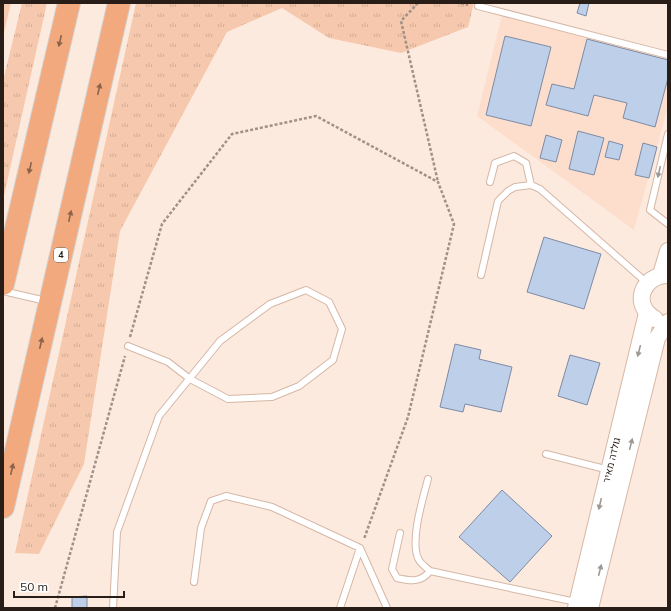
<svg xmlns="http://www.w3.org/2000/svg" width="671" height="611" font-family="Mulish,Heebo,sans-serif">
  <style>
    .built { fill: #fddecc }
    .grass { fill: url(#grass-tufts) }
    .park { fill: #f6c9ae }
    .building { fill: #becfea; stroke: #7c8ba5 }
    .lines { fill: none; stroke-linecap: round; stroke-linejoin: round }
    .service-casing { stroke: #d5b7a6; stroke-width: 8 }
    .tertiary-casing { stroke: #d5b7a6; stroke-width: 18 }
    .motorway-casing { stroke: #d4d2d1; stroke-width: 24 }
    .path { stroke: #a09188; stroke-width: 2.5; stroke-dasharray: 3 2; stroke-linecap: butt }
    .service { stroke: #fff; stroke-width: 6 }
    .tertiary { stroke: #fff; stroke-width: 16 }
    .motorway { stroke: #f1a97d; stroke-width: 22 }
    .oneway { fill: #8c634a }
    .oneway2 { fill: #9e9997 }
    .labels { text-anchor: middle; stroke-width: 4; stroke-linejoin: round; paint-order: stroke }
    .shield { fill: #fff; stroke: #68615d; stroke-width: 1 }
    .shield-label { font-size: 9px; font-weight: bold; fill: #281d17 }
    .street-label { font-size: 10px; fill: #281d17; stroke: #fff }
  </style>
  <defs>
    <pattern id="grass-tufts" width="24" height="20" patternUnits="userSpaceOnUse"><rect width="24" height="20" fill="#f6c9ae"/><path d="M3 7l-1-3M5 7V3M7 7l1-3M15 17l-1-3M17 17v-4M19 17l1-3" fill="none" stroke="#d3ac95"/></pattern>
  </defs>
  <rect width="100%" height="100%" fill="#fdeadf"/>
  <path class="built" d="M502,15L668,58V106L634,230L477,116Z"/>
  <path class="grass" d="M22,3H47L3,200V81Z
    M136,3H474L468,27L401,53L329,38L282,8L227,32L120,231L84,464L39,554L15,553Z"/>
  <path class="park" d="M3,3H11L3,36Z"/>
  <path class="building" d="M580,3H589L586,16L577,13Z
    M505,36L551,47L531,126L486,115Z
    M587,39L668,60V78L655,127L623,118L627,103L594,95L588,116L546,105L552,84L574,89Z
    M578,131L604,138L594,175L569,169Z
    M546,135L562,140L556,162L540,158Z
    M609,141L623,145L619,160L605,157Z
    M643,143L657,147L649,178L635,175Z
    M544,237L601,254L584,309L527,292Z
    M455,344L481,350L479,359L512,367L501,412L465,404L463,412L440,407Z
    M570,355L600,363L587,405L558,396Z
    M502,490L552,536L510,582L459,537Z
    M87,596V608H72V597Z"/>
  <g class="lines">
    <defs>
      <path id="service" d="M478,6L668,55
        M668,134L650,210L668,224
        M490,182L495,163L514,156L526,163L531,185
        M481,275L498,201L508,191L515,187L531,185L540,189L647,283
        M3,291L46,301
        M546,454L609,470
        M428,479C423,498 409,543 419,560C421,564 427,568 430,571L576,602
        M400,533L392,569L397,578C410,581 421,583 430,571
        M360,548L387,608
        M194,582L201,528L211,501L226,496L272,507L360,548L340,608
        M113,608L117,532L159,416L220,341L270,304L306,290L329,302L342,329L333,360L299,386L272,397L228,399L190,379L168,362L128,346"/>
      <path id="tertiary" d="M661,275L668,251
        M655,319C631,305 642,275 668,275
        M576,608L647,313
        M590,608L657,338L668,322"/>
      <path id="motorway" d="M3,284L69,3
        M3,507L119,3"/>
    </defs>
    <use href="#service" class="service-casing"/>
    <use href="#tertiary" class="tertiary-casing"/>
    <use href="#motorway" class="motorway-casing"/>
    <path class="path" d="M418,3L401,21L438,182
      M461,3L468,5
      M130,337L162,224L232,134L316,116L438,182L454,224L408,417L364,539
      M55,608L125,356"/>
    <use href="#service" class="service"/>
    <use href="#tertiary" class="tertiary"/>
    <use href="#motorway" class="motorway"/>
  </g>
  <defs><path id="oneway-solid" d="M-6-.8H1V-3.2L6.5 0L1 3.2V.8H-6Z"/></defs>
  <g class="oneway">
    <use href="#oneway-solid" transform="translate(60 41) rotate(103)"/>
    <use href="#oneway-solid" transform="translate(99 89) rotate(-77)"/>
    <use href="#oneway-solid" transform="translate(30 168) rotate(103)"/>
    <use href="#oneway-solid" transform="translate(70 216) rotate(-77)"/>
    <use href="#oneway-solid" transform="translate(41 343) rotate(-77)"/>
    <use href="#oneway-solid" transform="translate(12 469) rotate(-77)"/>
  </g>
  <g class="oneway2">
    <use href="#oneway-solid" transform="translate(659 172) rotate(103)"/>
    <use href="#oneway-solid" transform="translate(639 351) rotate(104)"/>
    <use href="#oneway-solid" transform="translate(631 444) rotate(-76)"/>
    <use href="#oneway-solid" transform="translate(600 504) rotate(103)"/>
    <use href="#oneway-solid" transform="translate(600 570) rotate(-76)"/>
  </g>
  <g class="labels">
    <rect class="shield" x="54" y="248" width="14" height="14" rx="3"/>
    <g class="shield-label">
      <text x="61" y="258">4</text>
    </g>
    <g class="street-label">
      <text transform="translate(611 460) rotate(-76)" y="4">גולדה מאיר</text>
    </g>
  </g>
  <rect width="671" height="611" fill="none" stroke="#281d17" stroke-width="8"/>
  <path d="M14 591v6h110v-6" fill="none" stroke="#281d17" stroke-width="2"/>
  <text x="20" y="591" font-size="12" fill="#281d17" stroke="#ffffff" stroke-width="3" paint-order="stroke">50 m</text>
</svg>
